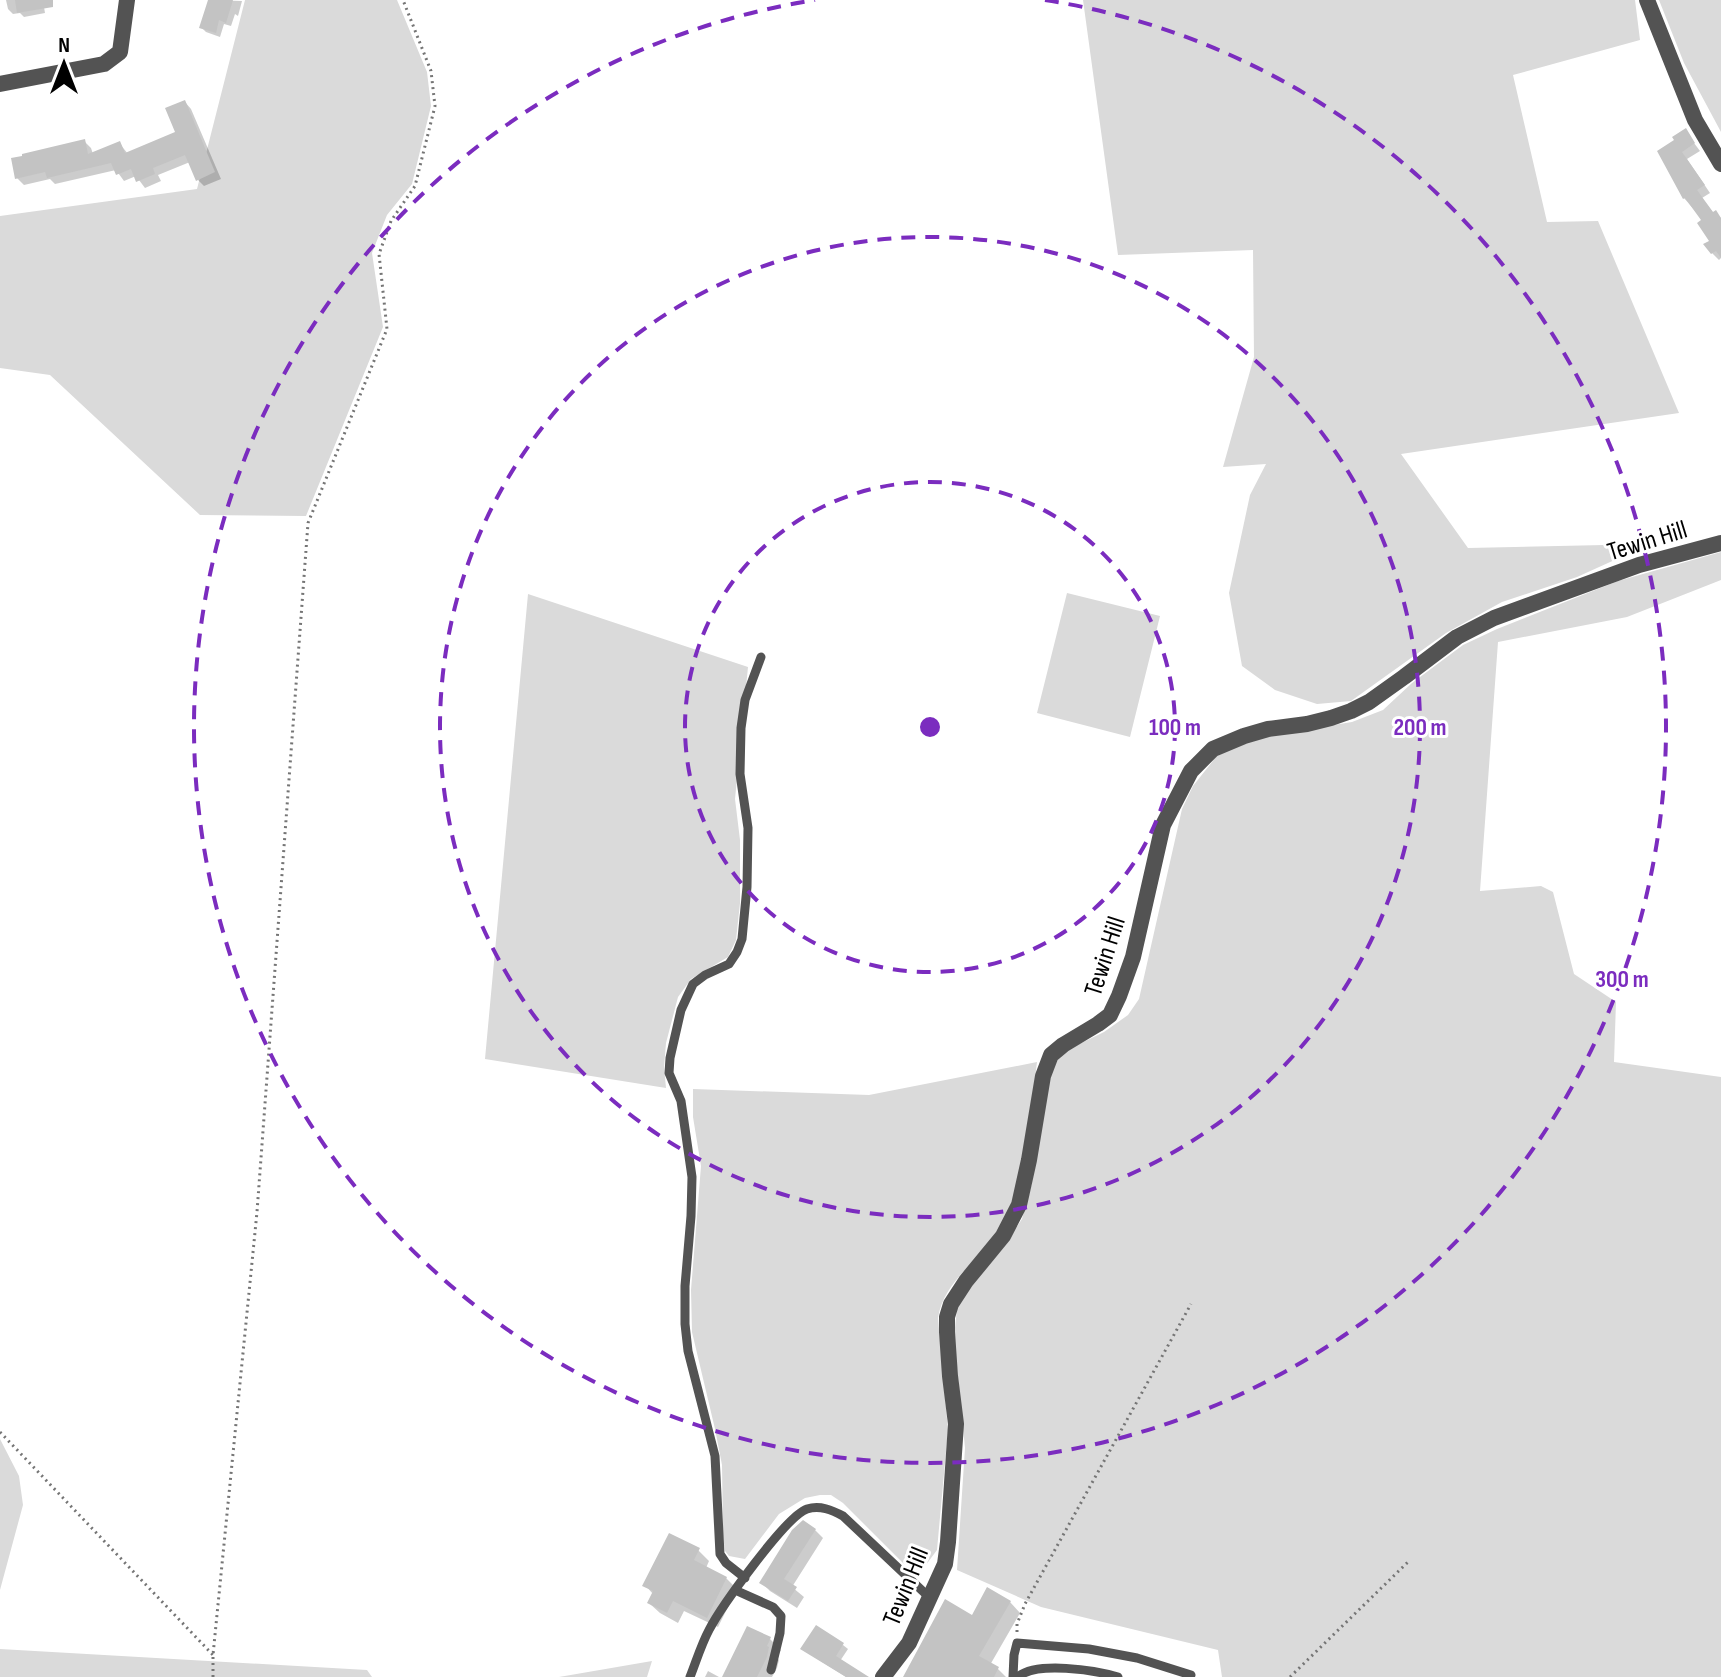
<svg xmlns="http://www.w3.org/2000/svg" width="1721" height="1677" font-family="'Sofia Sans Condensed',sans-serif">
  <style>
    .green { fill: #dadada }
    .shadow { fill: #0003 }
    .building { fill: #c3c3c3 }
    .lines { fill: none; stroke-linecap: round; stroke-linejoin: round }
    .path { stroke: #757575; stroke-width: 3; stroke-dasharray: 2 4; stroke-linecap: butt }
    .lane { stroke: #535353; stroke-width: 9 }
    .street { stroke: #535353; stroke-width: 16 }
    .ring { fill: none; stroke: #7b2cbf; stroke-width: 4; stroke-dasharray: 14 10 }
    .labels { text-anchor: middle; stroke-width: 6; stroke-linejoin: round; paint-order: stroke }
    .street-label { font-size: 26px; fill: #000; stroke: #fff }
    .centre { fill: #7b2cbf; stroke: #fff; stroke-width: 4 }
    .ring-label { font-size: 24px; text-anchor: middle; font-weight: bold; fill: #7b2cbf; stroke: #fff; stroke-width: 6; stroke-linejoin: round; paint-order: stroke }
  </style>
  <rect width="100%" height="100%" fill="#fff"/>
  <path class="green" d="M245,0H397L427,72L431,106L412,184L387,215L372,253L383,327L306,516L200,515L50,375L0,368V216L197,189Z
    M1083,0H1635L1640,40L1513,75L1547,222L1598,221L1679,413L1401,454L1468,548L1650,544L1577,577L1502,602L1446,633L1351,701L1317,704L1275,690L1242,666L1229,593L1250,495L1266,464L1223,467L1254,357L1253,250L1118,255Z
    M1659,0H1721V132L1684,63Z
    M1721,552V580L1627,617L1498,642L1480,891L1541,886L1553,892L1574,974L1616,1002L1614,1062L1721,1077V1677H1222L1218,1650L1041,1607L957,1570L965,1448L954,1337L957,1309L967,1288L1002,1249L1022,1219L1031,1187L1049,1078L1057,1060L1069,1049L1104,1032L1128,1015L1139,999L1182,809L1193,786L1216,757L1235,745L1266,736L1352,722L1383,710L1412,683L1463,645L1497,629L1618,581Z
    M1067,593L1160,616L1130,737L1037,713Z
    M528,594L748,667L735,799L740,840V903L736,940L728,957L691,979L678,997L666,1043L664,1067L666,1088L485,1059Z
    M1037,1062C1030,1115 1028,1175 1003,1223C985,1258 944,1278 938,1318L948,1430L937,1550L917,1577L843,1503L831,1495H820L805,1498L779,1514L745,1559L729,1556L725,1551L723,1535L722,1465L715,1429L692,1332L691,1290L701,1166L693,1117V1089L869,1095Z
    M0,1439L19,1476L23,1505L0,1590Z
    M0,1649L367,1670L372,1677H0Z
    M652,1661L647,1677H559Z"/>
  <path class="shadow" d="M6,0H50L43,1L45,13L24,17L20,13L13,14L8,9Z
    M210,0L242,1L238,16L235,14L231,26L224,24L220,37L206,32L201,27Z
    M185,102L191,109L221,179L204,186L197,179L190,162L158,175L161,181L145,188L136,176L124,181L116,170L55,184L50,179L24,185L17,178L84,141L91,148L93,154L120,144L128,154L178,133Z
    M1685,131L1700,151L1687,159L1710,193L1702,198L1714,214L1721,218V258L1719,260L1712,253L1711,241L1704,221L1684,198L1676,141Z
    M815,1530L823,1538L792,1587L804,1597L797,1608L770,1591L762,1583Z
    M698,1550L709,1561L706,1568L726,1578L737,1589L718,1627L684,1611L678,1623L660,1613L649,1603L653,1594L645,1585Z
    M1010,1602L1020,1613L990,1665L998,1669L1006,1677H905L973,1617Z
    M770,1639L781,1650L777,1658L779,1660L777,1668L772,1677H725Z
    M843,1645L848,1649L840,1661L865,1677H846L808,1653Z
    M708,1671L719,1677H705Z"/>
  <path class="building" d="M15,0H53V7L17,13Z
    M208,0H233L226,23L219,20L216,33L199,28Z
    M185,100L215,172L196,181L185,155L153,168L155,174L136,182L131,169L116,175L111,163L47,178L45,172L15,179L11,158L22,156V154L85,139L88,154L120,141L125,153L175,132L165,108Z
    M1686,128L1695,143L1682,152L1705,185L1697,190L1713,212L1716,210L1721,218V258L1716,251L1711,254L1703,244L1709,241L1697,223L1701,220L1685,198L1683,199L1657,151L1674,140L1672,137Z
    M803,1520L816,1529L784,1579L797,1587L788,1601L759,1583L792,1530Z
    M669,1533L700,1548L694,1560L727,1577L707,1618L673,1601L667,1613L647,1603L653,1591L642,1586Z
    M987,1587L1011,1601L979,1656L999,1667L994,1677H903L945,1599L972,1615Z
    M816,1625L844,1643L836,1656L869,1677H846L800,1649Z
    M747,1626L771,1637L767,1646L769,1647L767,1657L757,1677H722Z"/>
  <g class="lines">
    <path class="path" d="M0,1432L213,1655
      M1017,1632V1624L1025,1604L1191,1304
      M213,1677V1655L257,1212L308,523L387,329L379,254L391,221L415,186L435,106L431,71L403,0
      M1290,1677L1409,1561"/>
    <path class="lane" d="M745,1578L726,1563L720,1554L715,1456L688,1351L685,1324V1286L691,1216L692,1177L681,1101L669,1073L670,1058L681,1010L693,984L705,975L729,964L737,952L742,939L747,887L748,828L740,774L741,728L745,700L761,657
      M735,1590L773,1607L781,1616L780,1633L771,1670
      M690,1677C696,1662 701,1645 709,1630C721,1607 786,1516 807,1509C820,1505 832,1510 843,1516L930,1598
      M1013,1677L1014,1655L1017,1643L1089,1649L1137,1658L1191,1675
      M1018,1677C1036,1661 1095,1670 1118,1677"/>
    <path class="street" d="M1647,0L1695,120L1721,164
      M0,84L104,64L120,52L127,0
      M883,1677L909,1643L945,1564L948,1542L956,1424L950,1376L947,1332V1317L951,1304L966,1281L1003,1236L1019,1205L1029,1160L1043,1076L1051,1055L1063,1045L1098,1024L1110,1015L1119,996L1133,957L1163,825L1191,771L1213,749L1244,736L1268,729L1307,724L1331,718L1351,711L1369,702L1404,677L1457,637L1494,618L1639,565L1721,543"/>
  </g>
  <g class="ring">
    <circle cx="930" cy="727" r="245"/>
    <circle cx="930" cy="727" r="490"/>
    <path d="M1045 0A736 736 0 1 1 815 0"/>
  </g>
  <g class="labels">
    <g class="street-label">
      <text transform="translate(1647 540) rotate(-17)" y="9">Tewin Hill</text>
      <text transform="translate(1104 956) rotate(-72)" y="9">Tewin Hill</text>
      <text transform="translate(905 1586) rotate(-68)" y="9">Tewin Hill</text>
    </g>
  </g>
  <circle cx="930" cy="727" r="12" class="centre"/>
  <g class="ring-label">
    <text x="1175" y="735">100 m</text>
    <text x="1420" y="735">200 m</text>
    <text x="1622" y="987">300 m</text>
  </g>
  <g transform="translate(64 64)" stroke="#ffffff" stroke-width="6" paint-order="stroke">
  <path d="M0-6L14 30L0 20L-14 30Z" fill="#000000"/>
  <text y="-12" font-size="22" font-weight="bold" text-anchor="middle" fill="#000000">N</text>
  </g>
</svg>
